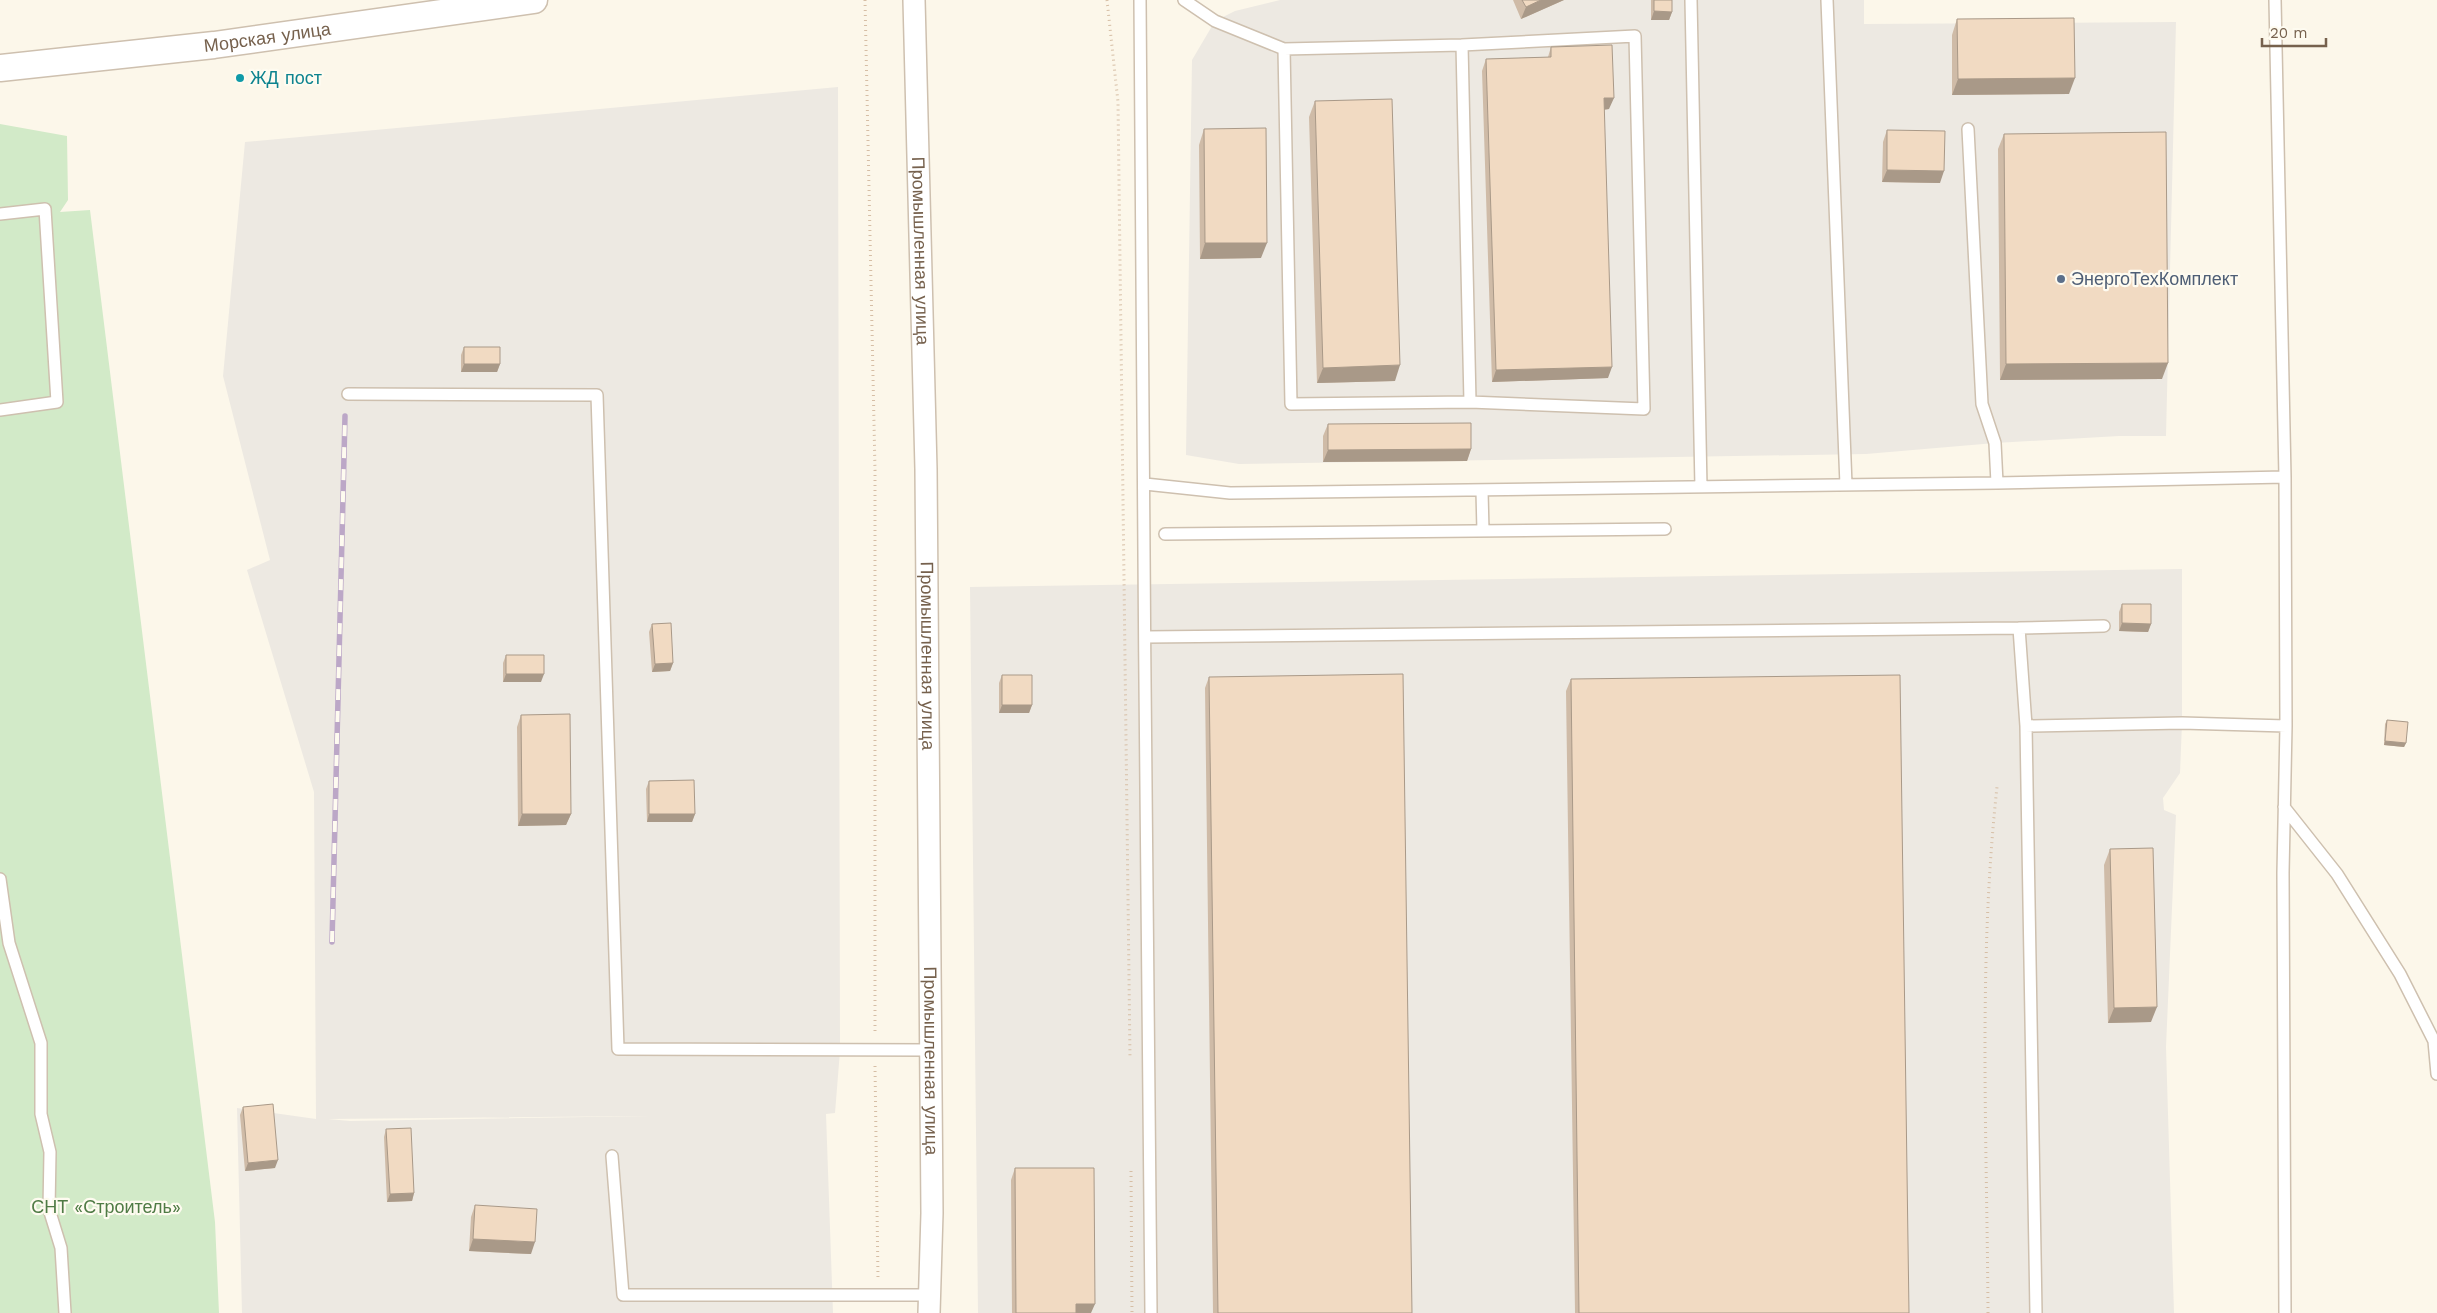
<svg xmlns="http://www.w3.org/2000/svg" width="2437" height="1313" font-family="'Work Sans',sans-serif">
  <style>
    .industrial { fill: #ede9e2; fill-rule: evenodd }
    .green { fill: #d2eac8 }
    .lines { fill: none; stroke-linecap: round; stroke-linejoin: round }
    .service-casing { stroke: #cec0af; stroke-width: 14 }
    .minor-casing { stroke: #cec0af; stroke-width: 24 }
    .tertiary-casing { stroke: #cec0af; stroke-width: 29 }
    .path { stroke: #d6bea5; stroke-width: 3; stroke-dasharray: 1 4; stroke-linecap: butt }
    .service { stroke: #fff; stroke-width: 11 }
    .minor { stroke: #fff; stroke-width: 21 }
    .tertiary { stroke: #fff; stroke-width: 26 }
    .rail-casing { stroke: #bca7c7; stroke-width: 5.5 }
    .rail { stroke: #fefbf0; stroke-width: 4; stroke-dasharray: 11; stroke-linecap: butt }
    .wall { fill: #cfbba7 }
    .shaded-wall { fill: #a99988 }
    .building { fill: #f1dac2; stroke: #a99988 }
    .culture-dot { fill: #0f9aa8; stroke: #fefbf0; stroke-width: 2 }
    .service-dot { fill: #5c6f8a; stroke: #fefbf0; stroke-width: 2 }
    .labels { text-anchor: middle; stroke-width: 4.5; stroke-linejoin: round; paint-order: stroke }
    .street-label { font-size: 18px; fill: #76614d; stroke: #fefbf0 }
    .culture-label { font-size: 18px; fill: #0d838f; stroke: #fefbf0; text-anchor: start }
    .service-label { font-size: 18px; fill: #4e5e75; stroke: #fefbf0; text-anchor: start }
    .park-label { font-size: 18px; fill: #4f7b45; stroke: #fefbf0 }
  </style>
  <rect width="100%" height="100%" fill="#fcf7ea"/>
  <path class="industrial" d="M1280,0H1864V24L2176,22L2166,436H2119L1995,443L1866,454L1239,464L1186,455L1192,60L1215,21L1235,11Z
    M838,87L840,1051L835,1113L826,1114L833,1313H242L237,1108L316,1119L314,792L247,570L270,560L223,376L245,142ZM650,1116L350,1121L328,1119Z
    M2182,569V723L2180,773L2163,798L2164,810L2176,815L2166,1047L2174,1313H978L970,587Z"/>
  <path class="green" d="M0,124L67,136L68,200L60,212L90,210L215,1222L219,1313H0Z"/>
  <g class="lines">
    <defs>
      <path id="service" d="M1140,0C1144,438 1145,875 1151,1313
        M1184,0L1215,21L1284,49L1462,45L1470,402
        M1691,0L1701,487
        M1827,0L1846,485
        M2275,0L2285,477L2286,726L2283,873L2285,1313
        M1284,49L1291,404L1470,402L1644,409L1635,36L1462,45
        M1968,129L1982,404L1995,443L1997,483
        M0,214L45,209L57,402L0,410
        M348,394L597,395L618,1049L930,1050
        M1145,484L1230,493L1997,483L2285,477
        M1482,491L1483,531
        M1165,534L1665,529
        M2019,628L2104,626
        M1146,637L2019,628L2026,726
        M2284,807L2337,874L2400,974L2434,1041L2437,1074
        M0,879L9,943L41,1043V1114L50,1152L49,1209L61,1248L65,1313
        M612,1156L623,1295H930
        M2036,1313L2026,726L2182,723L2286,726"/>
      <g id="minor">
        <path id="s1" d="M914,0L926,469L932,1213L929,1313"/>
      </g>
      <g id="tertiary">
        <path id="s2" d="M0,68L214,45L534,0"/>
      </g>
    </defs>
    <use href="#service" class="service-casing"/>
    <use href="#minor" class="minor-casing"/>
    <use href="#tertiary" class="tertiary-casing"/>
    <path class="path" d="M865,0L875,470V1034
      M1107,0L1118,102L1130,1057
      M875,1066L878,1279
      M1131,1171L1132,1313
      M1988,1313C1987,1138 1978,961 1997,787"/>
    <use href="#service" class="service"/>
    <use href="#minor" class="minor"/>
    <use href="#tertiary" class="tertiary"/>
    <defs>
      <path id="rail" d="M332,942L345,416"/>
    </defs>
    <use href="#rail" class="rail-casing"/>
    <use href="#rail" class="rail"/>
  </g>
  <path class="wall" d="M1513,0H1564L1521,19Z
    M1651,0H1672V12L1669,20H1651Z
    M1957,19L2069,94L1952,95V35Z
    M1551,47L1609,109L1604,110L1608,378L1492,382L1482,71L1486,59L1548,57Z
    M1315,101L1395,381L1317,383L1309,117Z
    M1204,129L1261,258L1200,259L1199,145Z
    M1887,130L1940,183L1882,182L1883,142Z
    M2004,134L2162,379L2000,380L1998,149Z
    M464,347L500,364L497,372H461V355Z
    M1328,424L1471,449L1467,461L1323,462V436Z
    M2122,604L2151,624L2148,632L2119,631V612Z
    M652,624L673,663L670,671L652,672L649,632Z
    M506,655L541,682H503V663Z
    M1002,675L1032,705L1029,713H999V683Z
    M1209,677L1412,1313H1213L1205,688Z
    M1571,679L1909,1313H1575L1566,691Z
    M521,715L571,814L566,825L518,826L517,727Z
    M2387,720L2406,743L2404,747L2384,745L2385,724Z
    M649,781L695,814L692,822H647L646,789Z
    M2110,849L2151,1022L2108,1023L2104,865Z
    M243,1107L275,1168L245,1171L240,1115Z
    M386,1129L414,1193L412,1201L387,1202L384,1137Z
    M1015,1168L1091,1313H1012L1011,1180Z
    M475,1205L531,1254L469,1251L471,1217Z"/>
  <path class="shaded-wall" d="M1541,0H1564L1521,19L1526,7Z
    M1654,11L1672,12L1669,20H1651Z
    M2075,78L2069,94L1952,95L1958,79Z
    M1604,98H1614L1609,109L1599,110Z
    M1887,170L1944,171L1940,183L1882,182Z
    M1205,243H1267L1261,258L1200,259Z
    M2168,363L2162,379L2000,380L2006,364Z
    M464,364H500L497,372H461Z
    M1400,365L1395,381L1317,383L1323,368Z
    M1612,367L1608,378L1492,382L1496,370Z
    M1471,449L1467,461L1323,462L1328,450Z
    M2122,623L2151,624L2148,632L2119,631Z
    M673,663L670,671L652,672L655,664Z
    M506,674H544L541,682H503Z
    M1002,705H1032L1029,713H999Z
    M2385,741L2406,743L2404,747L2384,745Z
    M522,814H571L566,825L518,826Z
    M649,814H695L692,822H647Z
    M2157,1007L2151,1022L2108,1023L2114,1008Z
    M278,1160L275,1168L245,1171L248,1163Z
    M414,1193L412,1201L387,1202L390,1194Z
    M473,1239L535,1242L531,1254L469,1251Z
    M1076,1304H1095L1091,1313H1072Z"/>
  <path class="building" d="M1522,0H1541L1526,7Z
    M1654,0H1672V12L1654,11Z
    M2074,18L2075,78L1958,79L1957,19Z
    M1612,45L1614,98H1604L1612,367L1496,370L1486,59L1551,57V47Z
    M1392,99L1400,365L1323,368L1315,101Z
    M1266,128L1267,243H1205L1204,129Z
    M1887,130L1945,131L1944,171L1887,170Z
    M2166,132L2168,363L2006,364L2004,134Z
    M464,347H500V364H464Z
    M1471,423V449L1328,450V424Z
    M2122,604H2151V624L2122,623Z
    M671,623L673,663L655,664L652,624Z
    M506,655H544V674H506Z
    M1403,674L1412,1313H1218L1209,677Z
    M1002,675H1032V705H1002Z
    M1900,675L1909,1313H1579L1571,679Z
    M570,714L571,814H522L521,715Z
    M2387,720L2408,722L2406,743L2385,741Z
    M694,780L695,814H649V781Z
    M2153,848L2157,1007L2114,1008L2110,849Z
    M273,1104L278,1160L248,1163L243,1107Z
    M411,1128L414,1193L390,1194L386,1129Z
    M1015,1168H1094L1095,1304H1076V1313H1016Z
    M475,1205L537,1209L535,1242L473,1239Z"/>
  <circle class="culture-dot" cx="240" cy="78" r="5"/>
  <circle class="service-dot" cx="2061" cy="279" r="5"/>
  <g class="labels">
    <g class="street-label">
      <text dy="6" stroke="none"><textPath href="#s2" startOffset="269">Морская улица</textPath></text>
      <text dy="6" stroke="none"><textPath href="#s1" startOffset="251">Промышленная улица</textPath></text>
      <text dy="6" stroke="none"><textPath href="#s1" startOffset="656">Промышленная улица</textPath></text>
      <text dy="6" stroke="none"><textPath href="#s1" startOffset="1061">Промышленная улица</textPath></text>
    </g>
    <g class="culture-label">
      <text x="250" y="84">ЖД пост</text>
    </g>
    <g class="service-label">
      <text x="2071" y="285">ЭнергоТехКомплект</text>
    </g>
    <g class="park-label">
      <text x="106" y="1213">СНТ «Строитель»</text>
    </g>
  </g>
  <path d="M2262 38v8h64v-8" fill="none" stroke="#76614d" stroke-width="2.5"/>
  <text x="2270" y="38" font-size="15" fill="#76614d" stroke="#fefbf0" stroke-width="4" paint-order="stroke">20 m</text>
</svg>
